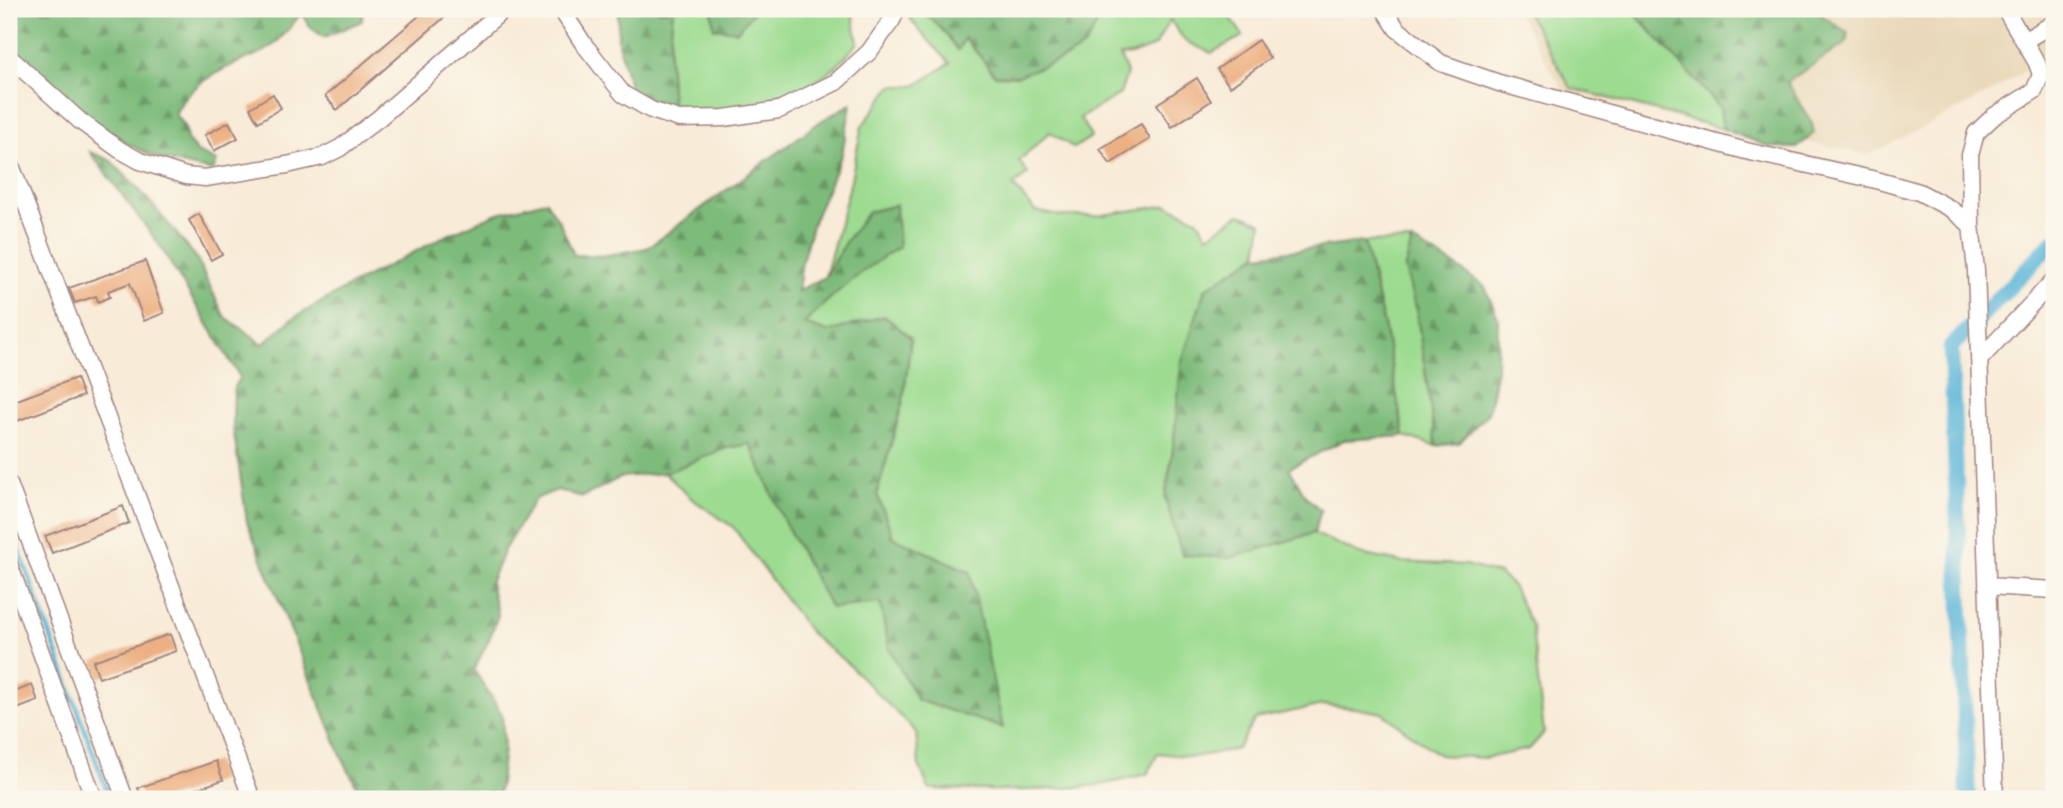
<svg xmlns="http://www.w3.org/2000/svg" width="2063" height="808" font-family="Caveat,sans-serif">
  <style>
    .built { fill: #e9d9ba }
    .grass { fill: #9cdb90; stroke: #737d5e; stroke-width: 2 }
    .forest { fill: url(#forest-firs); stroke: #646d52; stroke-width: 2 }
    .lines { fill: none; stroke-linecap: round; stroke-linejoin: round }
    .stream { stroke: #5ab5d8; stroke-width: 4.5 }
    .canal { stroke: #5ab5d8; stroke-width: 16 }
    .building { fill: #edb082 }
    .minor-casing { stroke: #a18581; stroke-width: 19 }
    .minor { stroke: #fff; stroke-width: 16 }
  </style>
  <defs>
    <pattern id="forest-firs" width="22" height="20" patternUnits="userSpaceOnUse" patternTransform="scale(1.75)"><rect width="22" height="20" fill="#7dbb7a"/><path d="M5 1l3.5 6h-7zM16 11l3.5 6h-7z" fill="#689764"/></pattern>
  </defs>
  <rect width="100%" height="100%" fill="#fbf7ec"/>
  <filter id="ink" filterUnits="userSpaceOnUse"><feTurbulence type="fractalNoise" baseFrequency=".0143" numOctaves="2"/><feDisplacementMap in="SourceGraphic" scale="14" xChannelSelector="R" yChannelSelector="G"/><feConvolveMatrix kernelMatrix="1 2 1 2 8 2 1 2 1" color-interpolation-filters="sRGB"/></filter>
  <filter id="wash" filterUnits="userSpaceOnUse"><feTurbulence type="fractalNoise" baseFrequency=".00686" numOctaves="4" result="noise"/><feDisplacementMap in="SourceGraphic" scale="28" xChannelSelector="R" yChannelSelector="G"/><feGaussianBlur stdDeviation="1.57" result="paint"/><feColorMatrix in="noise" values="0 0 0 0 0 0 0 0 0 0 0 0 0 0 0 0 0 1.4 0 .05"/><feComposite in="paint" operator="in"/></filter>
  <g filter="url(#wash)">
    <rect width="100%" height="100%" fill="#f8ebd7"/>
    <path class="built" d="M1515,9H2054V52L1989,93L1869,155L1564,91Z"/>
    <path class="grass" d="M673,9H712L714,28L736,31L756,9H850L853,15L858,43L837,66L804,90L757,109L715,112L672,108L669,54Z
      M908,9H920L941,28L958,49L965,38L995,75L1096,24L1105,9H1225L1243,36L1211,53L1185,41L1170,20L1155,46L1131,55L1120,56L1127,73L1120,94L1080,118L1091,137L1074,148L1050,132L1019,161L1028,174L1013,185L1035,211L1061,216H1096L1168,205L1197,219L1208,236L1240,214L1262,223L1257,255L1205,289L1173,449L1165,499L1230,558L1314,533L1359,554L1401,562L1466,565L1499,574L1512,585L1532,627L1544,733L1529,749L1486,758L1439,755L1382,713L1355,708L1323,705L1255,719L1237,749L1193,757L1158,753L1147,774C1133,777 1119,782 1104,784C1046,793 988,790 929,789L919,765L916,732L847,663L811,634L733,527L692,499L665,473L726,448L750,444L784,521L880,603L889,648L970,572L893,537L877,494L903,401L911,338L884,316L828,332L803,324L843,286L865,268L846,241L825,277L849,189L862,126L892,86H915L950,63L919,30L907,14Z
      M1533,9H1628L1638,17L1720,107L1723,129L1571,88L1527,13Z
      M1412,241L1405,268L1417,314L1436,446L1404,436L1384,325L1364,242Z"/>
    <path class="forest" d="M9,9H363L362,21L324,37L310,27L302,12C292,25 281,40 268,49C261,54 251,57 243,60C216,72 188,86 175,114L185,128L187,140L197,152L217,161L213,171C197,167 180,165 165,160C101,140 58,89 9,47Z
      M618,9H673L669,54L672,108L631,91L618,43Z
      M712,9H756L737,31L714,28Z
      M920,9H1105L1085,46L1067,57L1017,76L995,75L965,38L958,50L941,28Z
      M1628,9H1818L1823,16L1848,33L1846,43L1787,82L1812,124L1814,133L1797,148L1770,147L1723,129L1720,107L1638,17Z
      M851,104L842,154L813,222L802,261L798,291L825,277L846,241L868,212L896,205L899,247C864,269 832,294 804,324L828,332L885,316L911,338L903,401L877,494L893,537L970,572L1003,728L917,700L889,648L880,603L831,608L784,521L750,444L726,448L665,473L621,477L583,497L557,490L535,499L504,550L490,583L498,615L490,637L474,670L502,714L504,748L498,799H363L341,755L247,522L233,427L234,387L240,377L158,243L90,152L110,160L145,196L196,257L224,316L263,344L292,319L346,288L441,238L495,214L546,201L560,223L574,255L602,256L647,248L821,121Z
      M1412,241L1451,263L1485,287L1498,318L1497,369L1488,413L1459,443L1436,446L1417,314L1405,268Z
      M1364,242L1384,325L1404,436L1344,440L1289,468L1306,497L1321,510L1314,533L1230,558L1182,555L1165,499L1173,449L1181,364L1205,289L1257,255Z"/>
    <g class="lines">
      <path class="stream" d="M9,522L110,799"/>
      <path class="canal" d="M1968,799L1951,347L2054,241"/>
    </g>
    <g id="blocks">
      <path class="building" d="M427,9H454L337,110L325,96Z
        M1258,40L1270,58L1230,87L1217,69Z
        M1197,78L1211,101L1172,127L1157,104Z
        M273,94L281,108L258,122L250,108Z
        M229,122L238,138L214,151L205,135Z
        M1141,124L1150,139L1110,164L1100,149Z
        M199,214L222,254L211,260L189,220Z
        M145,261L164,313L144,321L130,283L108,291L110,297L98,302L96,296L75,303L69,288Z
        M76,378L83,396L9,424V403Z
        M123,506L129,523L52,553L45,536Z
        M170,634L176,651L99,678L93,661Z
        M32,685L38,701L9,712V694Z
        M216,761L223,780L166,799H142L138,788Z"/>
    </g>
  </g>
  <g filter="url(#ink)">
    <use href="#blocks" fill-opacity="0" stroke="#a18581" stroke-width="2"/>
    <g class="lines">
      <defs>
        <path id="minor" d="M561,9L583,43L623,94L651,110L679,119L724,118L779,110L836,82L869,52L892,20L897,9
          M1384,9L1397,29L1441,63L1499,83L1746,151L1876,180L1919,192L1951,209L1971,225L1976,270L1995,799
          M2024,41L2054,23
          M9,57L80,121L120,150L140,161L186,176L205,178L287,165L322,157L340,148L379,118L504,9
          M9,160L252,799
          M1971,225L1970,155L1976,133L1994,116L2034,91L2041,75L2037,63L2005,9
          M1979,360L2054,280
          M9,484L125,799
          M9,564L94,799
          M1987,586L2054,590"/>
      </defs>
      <use href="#minor" class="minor-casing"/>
      <use href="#minor" class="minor"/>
    </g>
  </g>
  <rect width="2063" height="808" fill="none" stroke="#fbf7ec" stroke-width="35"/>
</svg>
